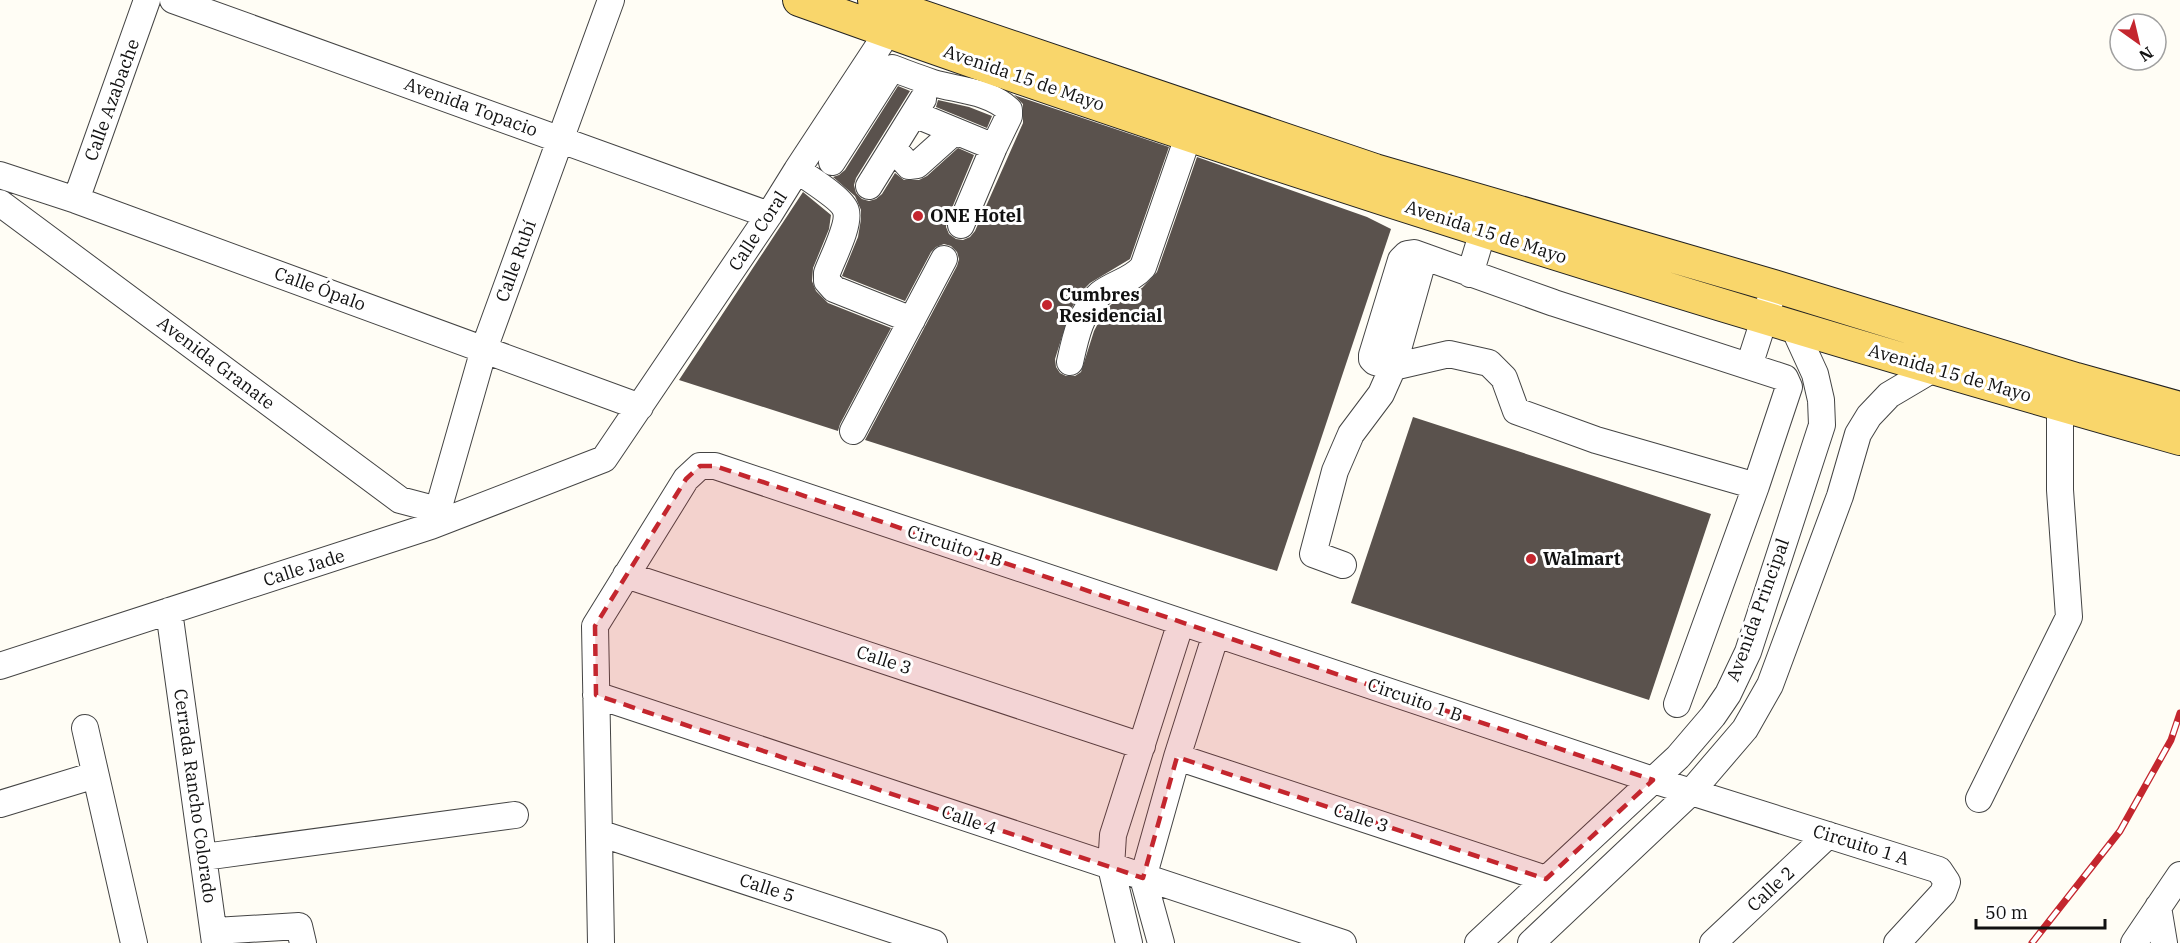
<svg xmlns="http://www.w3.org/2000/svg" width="2180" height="943" font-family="'IBM Plex Serif',serif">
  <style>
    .building { fill: #5a524d }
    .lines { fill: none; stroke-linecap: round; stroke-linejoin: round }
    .minor-casing { stroke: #444; stroke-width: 28 }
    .major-casing { stroke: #222; stroke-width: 34 }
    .minor { stroke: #fff; stroke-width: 26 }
    .major { stroke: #f9d66b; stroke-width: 32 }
    .rail-casing { stroke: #c4262e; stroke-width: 7 }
    .rail { stroke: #fff; stroke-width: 4.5; stroke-dasharray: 14; stroke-linecap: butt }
    .marked { fill: #c4262e; fill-opacity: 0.2; stroke: #c4262e; stroke-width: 4.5; stroke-dasharray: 12 8; stroke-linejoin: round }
    .poi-dot { fill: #c4262e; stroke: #fff; stroke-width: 2 }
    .labels { text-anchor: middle; stroke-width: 6; stroke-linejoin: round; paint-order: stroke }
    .street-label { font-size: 18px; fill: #111; stroke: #fff }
    .poi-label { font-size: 18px; font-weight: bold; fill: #111; stroke: #fff; text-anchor: start }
  </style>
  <rect width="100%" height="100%" fill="#fffdf5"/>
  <path class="building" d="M898,86L910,91L856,178L854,185L856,193L862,199L869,201L876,199L882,194L895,173L904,180H919L927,176L958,148L974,155L947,220L946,227L949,234L956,239L963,240L970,237L975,231L1023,123V104L1014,95L1169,147L1130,259L1090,283L1081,292L1070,311L1055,359L1056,367L1060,373L1066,376H1075L1081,372L1094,331L1105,310L1113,303L1142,288L1157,272L1197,157L1367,217L1391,229L1277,571L865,440L957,266L959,259L957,252L951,246L944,244L936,247L931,252L905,301L842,276L858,237L861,219V210L855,196L833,177L839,175L845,170Z
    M938,100L969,107L992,116L987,128L936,107Z
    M803,192L831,215L829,229L813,268L812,281L816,291L828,303L891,328L840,424L838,431L679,380Z
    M1413,417L1711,514L1649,700L1351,603Z"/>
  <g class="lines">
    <defs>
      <path id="minor" d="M173,0L769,215
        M893,148L909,166L917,165L955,131
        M832,162L892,68C905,73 919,78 933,83C957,90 990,91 1009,110V116L994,147L914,114
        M797,170C808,178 843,199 846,211C850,225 832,259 827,273V281L834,289L912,320
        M0,175L76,200L640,407
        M869,186L923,99
        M76,200L147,0
        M0,203L400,500L438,510
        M961,225L994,147
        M1470,274L1483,231
        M1070,362C1075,339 1081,310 1100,294C1114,283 1131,281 1143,267L1189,134
        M1749,366L1770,301
        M853,431L944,259
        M431,526L438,510L484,349L611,0
        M1343,565L1313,554L1335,471L1351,434L1381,394L1393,367L1449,354L1489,363L1504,378L1516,411L1596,440L1756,486L1789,387L1785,378L1554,303L1414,253L1407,254L1401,260L1372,355V359L1375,362L1393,367L1424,257
        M626,575L1142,746
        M169,611L215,943
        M0,666L431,526L604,459L769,215L797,170L899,15
        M596,695L1343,943
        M1677,704L1756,486
        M85,728L134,943
        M1177,757L1546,879
        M1979,799L2069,617L2060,490V405
        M0,804L95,775
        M599,833L934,943
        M204,857L515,815
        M2158,907L2164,943
        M215,931L299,926L303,943
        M601,943L595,626L686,479L700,466H715L1653,780L1939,870L1947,882L1943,893L1897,943
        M1129,943L1111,867L1113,835L1181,622
        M1161,943L1143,878L1177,757L1216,634
        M1478,943L1678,757L1713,716L1728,694L1748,652L1822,425L1821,400L1815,374L1794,328
        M1531,943L1691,792L1745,729L1770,685L1840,496L1858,434L1869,416L1889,395L1933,369
        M1713,943L1828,835
        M2134,943L2180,875"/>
      <path id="major" d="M799,0C1254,164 1715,308 2180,439
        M874,0L1375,170L1774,286L2076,379L2180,408"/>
    </defs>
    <use href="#minor" class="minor-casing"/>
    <use href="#major" class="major-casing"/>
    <use href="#minor" class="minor"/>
    <use href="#major" class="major"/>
    <defs>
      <path id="rail" d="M2032,943L2120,831L2171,740L2180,713"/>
    </defs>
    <use href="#rail" class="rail-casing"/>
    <use href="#rail" class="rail"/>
  </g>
  <path class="marked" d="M700,466H715L1653,780L1546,879L1177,757L1143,878L596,695L595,626L686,479Z"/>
  <g class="poi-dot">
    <circle cx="918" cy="216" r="6"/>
    <circle cx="1047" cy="305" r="6"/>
    <circle cx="1531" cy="559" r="6"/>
  </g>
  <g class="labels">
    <g class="street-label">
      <text transform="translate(1024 78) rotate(19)" y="6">Avenida 15 de Mayo</text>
      <text transform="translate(112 100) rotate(-70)" y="6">Calle Azabache</text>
      <text transform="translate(471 107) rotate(20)" y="6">Avenida Topacio</text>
      <text transform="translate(758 231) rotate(-57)" y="6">Calle Coral</text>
      <text transform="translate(1486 232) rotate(18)" y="6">Avenida 15 de Mayo</text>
      <text transform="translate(516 261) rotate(-70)" y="6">Calle Rubí</text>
      <text transform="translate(320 289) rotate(20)" y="6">Calle Ópalo</text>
      <text transform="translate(216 363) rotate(37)" y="6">Avenida Granate</text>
      <text transform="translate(1950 373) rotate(16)" y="6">Avenida 15 de Mayo</text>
      <text transform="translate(955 546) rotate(18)" y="6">Circuito 1 B</text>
      <text transform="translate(304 568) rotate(-18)" y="6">Calle Jade</text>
      <text transform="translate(1758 610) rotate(-70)" y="6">Avenida Principal</text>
      <text transform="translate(884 660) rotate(18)" y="6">Calle 3</text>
      <text transform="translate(1415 700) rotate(19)" y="6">Circuito 1 B</text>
      <text transform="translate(195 796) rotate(82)" y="6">Cerrada Rancho Colorado</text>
      <text transform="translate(1361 818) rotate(18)" y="6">Calle 3</text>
      <text transform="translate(969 820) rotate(19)" y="6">Calle 4</text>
      <text transform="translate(1861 845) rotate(17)" y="6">Circuito 1 A</text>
      <text transform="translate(767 888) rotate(18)" y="6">Calle 5</text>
      <text transform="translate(1771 889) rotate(-43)" y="6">Calle 2</text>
    </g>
    <g class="poi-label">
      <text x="930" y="222">ONE Hotel</text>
      <text x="1059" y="301">Cumbres<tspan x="1059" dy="21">Residencial</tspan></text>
      <text x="1543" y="565">Walmart</text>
    </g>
  </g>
  <g transform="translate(2138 42) rotate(146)"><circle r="28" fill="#ffffff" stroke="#a0a0a0" stroke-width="1.5"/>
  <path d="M0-4.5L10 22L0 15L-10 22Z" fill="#c4262e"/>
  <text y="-9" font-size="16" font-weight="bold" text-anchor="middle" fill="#111111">N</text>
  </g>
  <path d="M1976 919v9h129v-9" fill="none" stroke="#111111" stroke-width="3"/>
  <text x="1985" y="919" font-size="18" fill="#111111" stroke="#ffffff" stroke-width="4.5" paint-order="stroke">50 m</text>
</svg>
